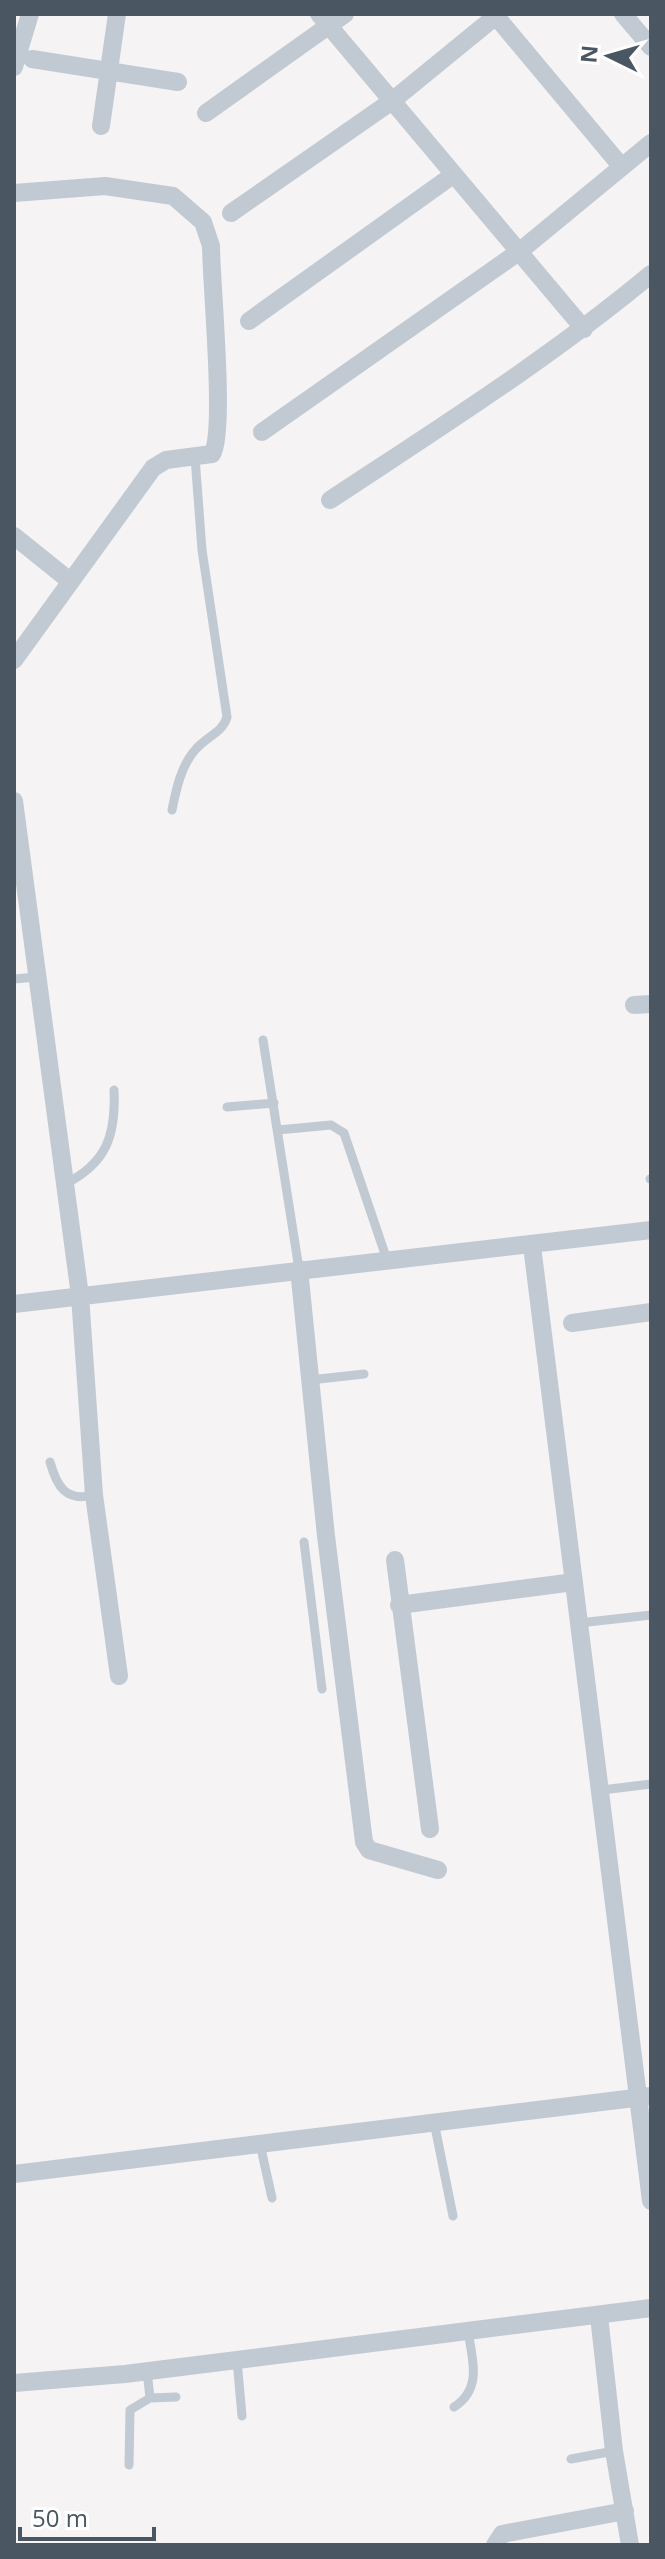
<svg xmlns="http://www.w3.org/2000/svg" width="665" height="2559" font-family="'Open Sans',sans-serif">
  <style>
    .lines { fill: none; stroke-linecap: round; stroke-linejoin: round }
    .service { stroke: #c1cad2; stroke-width: 9 }
    .minor { stroke: #c1cad2; stroke-width: 18 }
  </style>
  <rect width="100%" height="100%" fill="#f5f3f3"/>
  <g class="lines">
    <path class="service" d="M172,810C176,790 181,765 196,749C206,737 223,732 227,717L202,550L195,457
      M14,979L37,977
      M263,1040L299,1269
      M227,1107L274,1103
      M278,1130L331,1125L344,1133L387,1260
      M650,1179H651
      M65,1184C107,1163 116,1135 114,1090
      M310,1380L364,1374
      M50,1462C57,1487 66,1502 94,1495
      M304,1542L322,1689
      M579,1623L651,1615
      M602,1790L651,1784
      M434,2122L453,2216
      M260,2144L272,2198
      M237,2360L242,2416
      M147,2371L150,2398
      M454,2407C482,2389 473,2361 468,2332
      M571,2459L614,2451
      M129,2465L130,2410L150,2398L176,2397"/>
    <path class="minor" d="M319,14L584,329
      M494,14L621,166
      M623,14L651,47
      M32,59L178,82
      M14,67L30,14
      M206,113L345,14
      M101,126L117,14
      M14,193L105,186L173,196L203,222L211,246C211,282 226,433 212,454L166,460L153,468L14,660
      M231,213L392,101L496,16
      M249,321L453,175
      M262,432L520,251L651,143
      M330,500C439,428 550,358 651,274
      M14,536L70,581
      M14,801L80,1296L94,1495L119,1676
      M634,1005L651,1004
      M532,1246L651,2201
      M299,1269L326,1536L364,1842L369,1850L438,1870
      M14,1304L651,1230
      M572,1323L651,1312
      M395,1560L430,1829
      M399,1605L574,1582
      M14,2174L651,2096
      M599,2316L614,2451L630,2545
      M14,2383L125,2374L651,2308
      M495,2545L502,2534L625,2511"/>
  </g>
  <rect width="665" height="2559" fill="none" stroke="#4a5661" stroke-width="32"/>
  <g transform="translate(609 56) rotate(275)" stroke="#ffffff" stroke-width="6" paint-order="stroke">
  <path d="M0-6L14 30L0 20L-14 30Z" fill="#4a5661"/>
  <text y="-12" font-size="22" font-weight="bold" text-anchor="middle" fill="#4a5661">N</text>
  </g>
  <path d="M20 2527v12h134v-12" fill="none" stroke="#4a5661" stroke-width="4"/>
  <text x="32" y="2527" font-size="24" fill="#4a5661" stroke="#ffffff" stroke-width="6" paint-order="stroke">50 m</text>
</svg>
